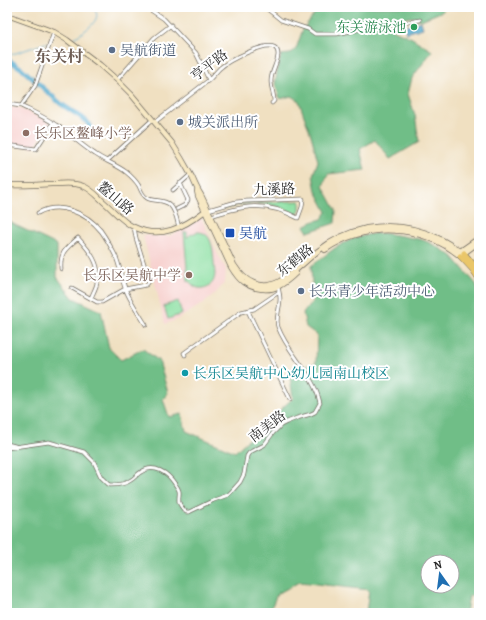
<svg xmlns="http://www.w3.org/2000/svg" width="486" height="620" font-family="Alegreya,'Noto Serif SC',serif">
  <style>
    .built { fill: #f7d0ce }
    .green { fill: #8adfa1; stroke: #5a8566 }
    .forest { fill: #6fbe87; stroke: #4d7459; fill-rule: evenodd }
    .water { fill: #4ca6ca; stroke: #3c687a }
    .lines { fill: none; stroke-linecap: round; stroke-linejoin: round }
    .stream { stroke: #4ca6ca; stroke-width: 1 }
    .river { stroke: #4ca6ca; stroke-width: 5 }
    .street-casing { stroke: #706a60; stroke-width: 4.5 }
    .secondary-casing { stroke: #706a60; stroke-width: 6 }
    .primary-casing { stroke: #706a60; stroke-width: 6 }
    .street { stroke: #fff; stroke-width: 3 }
    .secondary { stroke: #f7e8c3; stroke-width: 4.5 }
    .primary { stroke: #eac669; stroke-width: 5 }
    .leisure-dot { fill: #2e9e5b; stroke: #fff; stroke-width: 1.5 }
    .service-dot { fill: #5c6f8a; stroke: #fff; stroke-width: 1.5 }
    .education-dot { fill: #8d6e63; stroke: #fff; stroke-width: 1.5 }
    .transit-dot { fill: #1a4fb4; stroke: #fff; stroke-width: 1.5 }
    .culture-dot { fill: #0f9aa8; stroke: #fff; stroke-width: 1.5 }
    .labels { text-anchor: middle; stroke-width: 4; stroke-linejoin: round; paint-order: stroke }
    .leisure-label { font-size: 14px; fill: #27864d; stroke: #fff; text-anchor: end }
    .service-label { font-size: 14px; fill: #4e5e75; stroke: #fff; text-anchor: start }
    .street-label { font-size: 14px; fill: #2b2b2b; stroke: #fff }
    .education-label { font-size: 14px; fill: #785e54; stroke: #fff; text-anchor: start }
    .transit-label { font-size: 14px; fill: #164399; stroke: #fff; text-anchor: start }
    .culture-label { font-size: 14px; fill: #0d838f; stroke: #fff; text-anchor: start }
    .quarter-label { font-size: 16px; font-weight: bold; fill: #6c5b52; stroke: #fff }
  </style>
  <rect width="100%" height="100%" fill="#fff"/>
  <filter id="ink" filterUnits="userSpaceOnUse"><feTurbulence type="fractalNoise" baseFrequency=".025" numOctaves="2"/><feDisplacementMap in="SourceGraphic" scale="8" xChannelSelector="R" yChannelSelector="G"/><feConvolveMatrix kernelMatrix="1 2 1 2 8 2 1 2 1" color-interpolation-filters="sRGB"/></filter>
  <filter id="wash" filterUnits="userSpaceOnUse"><feTurbulence type="fractalNoise" baseFrequency=".012" numOctaves="4" result="noise"/><feDisplacementMap in="SourceGraphic" scale="16" xChannelSelector="R" yChannelSelector="G"/><feGaussianBlur stdDeviation="0.9" result="paint"/><feColorMatrix in="noise" values="0 0 0 0 0 0 0 0 0 0 0 0 0 0 0 0 0 1.4 0 .05"/><feComposite in="paint" operator="in"/></filter>
  <g filter="url(#wash)">
    <rect width="100%" height="100%" fill="#f0e0c1"/>
    <path class="built" d="M7,107L20,108L51,123L34,147L7,143Z
      M201,217L217,253L226,269L225,282L215,294L204,303L176,320L165,324L143,235L157,236H169L185,229Z"/>
    <path class="green" d="M300,201V209L297,215C280,204 259,202 239,205C233,206 226,209 221,209L247,203Z
      M184,232H187V238C190,234 194,233 198,232C213,232 213,252 214,263C214,268 216,274 214,279C213,284 208,287 203,288C197,289 193,286 190,282L188,281Z
      M178,301L182,314L168,319L164,306Z"/>
    <path class="forest" d="M320,7H443V11L421,20L412,17L384,21L394,30L412,38L432,51L412,78L408,94L415,115L419,142L390,159L375,140L360,149L365,170L328,174L323,186L336,210L335,223L308,232L304,226L312,222L322,219L327,212L316,191L313,175L318,161L311,135L303,113L299,101L291,96L280,99L275,84L277,73L281,55L290,54L296,49L303,29Z
      M7,218L13,224L57,245V277L73,298L101,311L109,348L121,360L143,349L159,361L168,393L163,399L169,417L182,414L186,431L235,452L293,398L289,370L316,363L317,335L306,327L303,313L313,301L311,266L335,248L352,239L371,234L382,233L402,236L423,240L436,246L452,256L476,284L479,292V594L469,596L466,613H366L369,590L299,582L277,594L269,613H7ZM428,562H452V586H428Z"/>
    <path class="water" d="M421,21L423,28L406,33L404,26Z"/>
    <g class="lines">
      <path class="stream" d="M74,38C80,34 101,22 96,12C95,10 93,9 92,7
        M7,56L46,43"/>
      <path class="river" d="M7,59L21,68L61,104L81,117L87,122L95,134"/>
    </g>
  </g>
  <g filter="url(#ink)">
    <g class="lines">
      <defs>
        <path id="street" d="M146,7L164,19L196,53L209,80
          M265,7L281,20L308,29L315,34H337L370,27L392,25L420,20
          M117,80L154,38L171,25
          M7,104L21,106L35,86L54,32
          M21,106C33,112 45,117 56,125C70,134 81,145 95,154C105,161 117,165 126,172C131,176 136,181 139,186C141,191 142,195 147,198C154,202 164,199 170,205C176,211 177,220 179,228
          M155,122L209,80C213,76 216,72 220,68C228,61 264,42 274,47C278,49 278,52 278,55C277,64 271,72 271,81C271,88 274,94 274,101L272,103
          M7,145L36,149L53,123
          M107,161L152,120
          M173,190L190,175
          M177,209L185,205L188,200L180,183
          M208,210L236,202L247,201L303,199L302,207L298,218C266,201 244,205 211,216
          M38,213C59,201 87,213 101,231C106,238 111,247 115,255C120,265 121,277 125,288C129,299 139,314 146,325
          M61,269C60,251 66,249 78,238C89,250 102,265 97,283C96,288 93,293 91,298
          M72,288L97,302H102L125,289L146,285L148,283L149,280L136,238L134,227
          M248,311L290,399
          M185,355L184,353L241,312L254,309L279,292
          M7,444L15,446
          M7,448L49,442L84,452L94,462L101,477L108,484L110,485C116,485 126,484 131,480C135,478 137,474 141,472C154,463 168,473 175,484C182,493 178,493 179,502C180,506 183,509 186,512H189L214,500L228,495L232,491L240,482L244,474L247,456L249,453L252,451L264,445L273,433L281,425L287,422L297,418L311,414L315,412L320,403C314,374 288,354 278,327C275,319 280,308 280,299C280,295 279,291 278,287"/>
        <path id="secondary" d="M7,15L46,29L54,32L67,40L100,65L117,80L131,94L172,143C179,154 186,166 192,177C195,184 197,189 201,195L234,265C244,281 261,292 280,281C294,274 305,261 318,251C332,240 349,232 367,228C391,224 416,227 438,238C447,242 455,248 464,253
          M7,185C22,186 37,185 53,184C63,184 73,182 83,186C92,189 99,198 106,204C115,212 124,223 134,227C160,240 184,227 205,211
          M197,191L198,196L231,267C234,272 238,278 243,282C253,289 268,292 279,286C285,283 291,278 296,273
          M325,250C367,221 422,225 460,256L479,242
          M459,252L479,238"/>
        <path id="primary" d="M464,253L479,271
          M460,256L473,270L479,279"/>
      </defs>
      <use href="#street" class="street-casing"/>
      <use href="#secondary" class="secondary-casing"/>
      <use href="#primary" class="primary-casing"/>
      <use href="#street" class="street"/>
      <use href="#secondary" class="secondary"/>
      <use href="#primary" class="primary"/>
    </g>
  </g>
  <circle class="leisure-dot" cx="414" cy="27" r="4"/>
  <g class="service-dot">
    <circle cx="112" cy="50" r="4"/>
    <circle cx="180" cy="122" r="4"/>
    <circle cx="301" cy="291" r="4"/>
  </g>
  <g class="education-dot">
    <circle cx="26" cy="133" r="4"/>
    <circle cx="189" cy="275" r="4"/>
  </g>
  <rect class="transit-dot" x="225" y="228" width="10" height="10" rx="2"/>
  <circle class="culture-dot" cx="185" cy="373" r="4"/>
  <g class="labels">
    <g class="leisure-label">
      <text x="406" y="32">东关游泳池</text>
    </g>
    <g class="service-label">
      <text x="120" y="55">吴航街道</text>
      <text x="188" y="127">城关派出所</text>
      <text x="309" y="296">长乐青少年活动中心</text>
    </g>
    <g class="street-label">
      <text transform="translate(209 65) rotate(-37)" y="5">亨平路</text>
      <text transform="translate(274 189) rotate(-2)" y="5">九溪路</text>
      <text transform="translate(116 198) rotate(41)" y="5">鳌山路</text>
      <text transform="translate(295 260) rotate(-39)" y="5">东鹤路</text>
      <text transform="translate(267 426) rotate(-37)" y="5">南美路</text>
    </g>
    <g class="education-label">
      <text x="34" y="138">长乐区鳌峰小学</text>
      <text x="181" y="280" text-anchor="end">长乐区吴航中学</text>
    </g>
    <g class="transit-label">
      <text x="239" y="238">吴航</text>
    </g>
    <g class="culture-label">
      <text x="193" y="378">长乐区吴航中心幼儿园南山校区</text>
    </g>
    <g class="quarter-label">
      <text x="59" y="62">东关村</text>
    </g>
  </g>
  <rect width="486" height="620" fill="none" stroke="#fff" stroke-width="24"/>
  <g transform="translate(440 574) rotate(346)"><circle r="19" fill="#ffffff" stroke="#aaaaaa"/>
  <path d="M0-3L7 15L0 10L-7 15Z" fill="#1f6fb2"/>
  <text y="-6" font-size="11" font-weight="bold" text-anchor="middle" fill="#2b2b2b">N</text>
  </g>
</svg>
